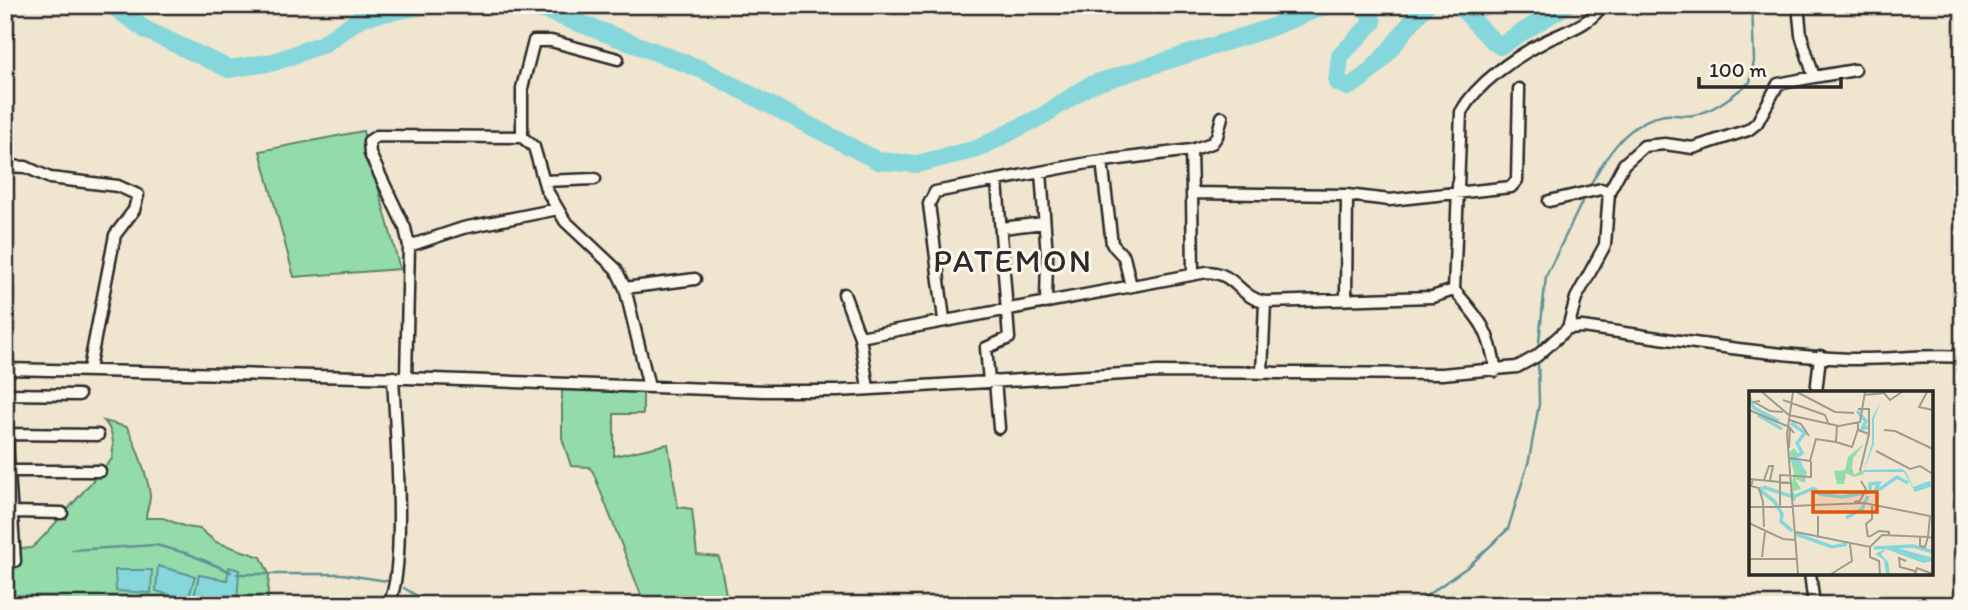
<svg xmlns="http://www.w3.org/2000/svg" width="1968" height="610" font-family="Itim,sans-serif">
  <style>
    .green { fill: #94dbaa; stroke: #60836a; stroke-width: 2 }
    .water { fill: #85d7db; stroke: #619295; stroke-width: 2 }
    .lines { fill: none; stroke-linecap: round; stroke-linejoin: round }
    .stream { stroke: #619295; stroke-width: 2.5 }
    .river { stroke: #85d7db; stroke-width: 18 }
    .minor-casing { stroke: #2b2b2b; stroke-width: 15 }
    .minor { stroke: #fbf7ec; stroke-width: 10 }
    .labels { text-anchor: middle; stroke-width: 6; stroke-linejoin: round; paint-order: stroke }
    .quarter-label { font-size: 33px; letter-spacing: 2px; fill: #2b2b2b; stroke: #fbf7ec }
    .inset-river { fill: none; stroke: #85d7db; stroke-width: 3.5 }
    .inset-road { fill: none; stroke: #a19b8d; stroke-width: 2 }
    .view { fill: #df570e; fill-opacity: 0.15; stroke: #df570e; stroke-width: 3.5 }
    .inset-edge { fill: none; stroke: #2b2b2b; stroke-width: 3.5 }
  </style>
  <rect width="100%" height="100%" fill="#f0e5cf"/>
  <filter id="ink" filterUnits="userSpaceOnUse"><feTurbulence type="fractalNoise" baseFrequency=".0143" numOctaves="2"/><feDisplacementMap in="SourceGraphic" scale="14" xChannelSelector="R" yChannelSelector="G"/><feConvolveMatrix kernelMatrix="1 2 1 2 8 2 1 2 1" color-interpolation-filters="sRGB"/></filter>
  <g filter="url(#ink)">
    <path class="green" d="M363,131L400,269L294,277L260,151Z
      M562,385L643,387V414H614V456L668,444L678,507L692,509L697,555L719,557L728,605H645L593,472L589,467L571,466L562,438Z
      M104,421L127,427C135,442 149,480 150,496C150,504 146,510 146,518H163L186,527L200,529L216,542L261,557L269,574L267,605H5V558L9,547C16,548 25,549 31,548C39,545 99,472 112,459C114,445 114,431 104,421Z"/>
    <path class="water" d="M158,566L195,576L188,600L156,591Z
      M229,567L239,570L237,605L193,602L199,575L227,580Z
      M115,570H152L151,593L116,591Z"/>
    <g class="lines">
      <path class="stream" d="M1589,187C1605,157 1629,119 1666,115C1675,114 1685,117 1694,115C1716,110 1733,95 1750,82L1754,61L1752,5
        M1538,351L1546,276L1585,196
        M72,550L156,545L189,554L231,572
        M237,574H342L387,581
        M404,588L432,605
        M1413,605L1469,566L1508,529L1529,460L1539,404L1538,358"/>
      <path class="river" d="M111,5L146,30L229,69L274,62L323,44L362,17L429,5
        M522,5L550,12L703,70L878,161L917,164L977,149L1044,115L1090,85L1267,29L1327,5
        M1352,5L1366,7L1373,22L1340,56L1337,82L1348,87C1382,70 1400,31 1427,5
        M1458,5C1474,18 1483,35 1500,46L1566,5"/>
      <defs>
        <path id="minor" d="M1814,77L1855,70
          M522,137V88L534,41H551L618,59
          M1191,150L1192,193
          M1102,161L1112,244L1124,257L1131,286
          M5,166L26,167L50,178L118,186L138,195L134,210L115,235L89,369
          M1041,172L1047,256L1046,303
          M544,181L595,179
          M1549,201L1601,189L1609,192
          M1002,228L1044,223
          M409,246L463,228L558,209
          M1193,274L1192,193L1347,195L1390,200L1511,187L1517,180L1519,89
          M625,288L695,279
          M1454,290C1481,321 1489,329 1496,371
          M844,294L860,337
          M1346,298L1347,195
          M944,319L929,204L935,192L1088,163L1191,150L1212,143L1217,136L1222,117
          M1568,328L1576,298L1605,245L1609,192L1624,164L1644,146L1665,144L1693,148L1748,130L1757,123L1778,84L1814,77L1801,35L1798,5
          M5,369L406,378L764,391H838L1157,372L1442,374L1517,367L1537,356L1568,328L1582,327C1671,339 1760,355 1850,359C1888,360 1925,354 1963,357
          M1262,373L1265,302L1432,297L1454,290L1461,112C1477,83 1515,57 1544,42C1563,32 1591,25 1602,5
          M406,378L409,246L405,228L370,154L369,141L377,136L522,137L534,147L546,189L565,221L616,269L625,288L649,387
          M989,381L986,348L1009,338L997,181
          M995,381L999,428
          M868,388L860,337L1207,272C1237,273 1238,297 1265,302
          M1816,393L1820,356
          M5,394L79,395
          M5,414L15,561
          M7,434L98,435
          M11,471H100
          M13,512L62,513
          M1810,573L1814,605
          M388,605C408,571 395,423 393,377"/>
      </defs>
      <use href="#minor" class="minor-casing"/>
      <use href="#minor" class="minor"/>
    </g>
  </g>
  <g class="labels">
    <g class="quarter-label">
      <text x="1013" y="272">PATEMON</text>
    </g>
  </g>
  <g transform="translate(1749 391)">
    <rect width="184" height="184" fill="#f0e5cf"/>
    <path d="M116,52L104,67L103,77L105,84L113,79L115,83L105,86L97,82L95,93H88L85,80L96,79L99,66ZM45,57L49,63L45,66L58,81L56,92L46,88L52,98L44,100L47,107L45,111L41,103L45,82L40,62Z" fill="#94dbaa"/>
    <path d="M132,10L125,28V53L115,79L153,78L157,81L164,96L180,90L184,95L166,101L155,81H114L123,53V27ZM142,155L184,167V170L174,172L137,158L132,163L139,171L141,183H137L135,169L126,163Z" fill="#85d7db"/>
    <path class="inset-river" d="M0,6L5,17L30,30M108,20L117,30L113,38L119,36M9,24L33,38M42,32L56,42L48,52L53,62L43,69L51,72L55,85M13,96L11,99L25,110L33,123L32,130L43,140M14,96L44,106L65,97M65,97L71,103L93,106L121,101V93L130,92L127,98H131L148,86L159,92M97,127L113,118L119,105M47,143L83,156L98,153M125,157L164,155L184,161"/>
    <path class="inset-road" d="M13,1L40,24L90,35L111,31L116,1M44,1L38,43L49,183M48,1L86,21L105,22M178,1L170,16L184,19M115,4L135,2L141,9L153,1M34,9L76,24L80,34M11,10L5,11L21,20L34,21M0,19L38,35M41,29L52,33L60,45M109,31V39L120,43V18H109M135,39L146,40L184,58M87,51L103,56L109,38M40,57L41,37L45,42M127,60L161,78L171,75L184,83M40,67L61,70L67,48L87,51L88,35M111,80L120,43M0,88L42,92M4,88L2,95L10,97L14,111L15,136M15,89L20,75H24L21,89M105,111L111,110L117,98L112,90M44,115L115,112L181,125L179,146L133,144L121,156L47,141M0,116H43M31,117V84L62,86V70M0,132L34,148L46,149M171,145V155L176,156L179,146L184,147M119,146L117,133L123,128V113M120,146L130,140L140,141V145M69,147V125M121,156V166L130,170L131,183M13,166L16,141M0,168H47M157,170L150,167L151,176L166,180M82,183L103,170L101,153M166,183L168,177L184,183"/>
    <path class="view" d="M64,101H128V121H64Z"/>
    <rect width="184" height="184" class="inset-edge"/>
  </g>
  <rect width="1968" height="610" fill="none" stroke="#fbf7ec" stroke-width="28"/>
  <rect x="14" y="14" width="1940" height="582" fill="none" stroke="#2b2b2b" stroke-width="2.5" filter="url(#ink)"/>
  <path d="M1699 77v10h142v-10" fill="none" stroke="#2b2b2b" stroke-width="3.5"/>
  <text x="1709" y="77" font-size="21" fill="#2b2b2b" stroke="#fbf7ec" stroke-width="5" paint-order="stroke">100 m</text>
</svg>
